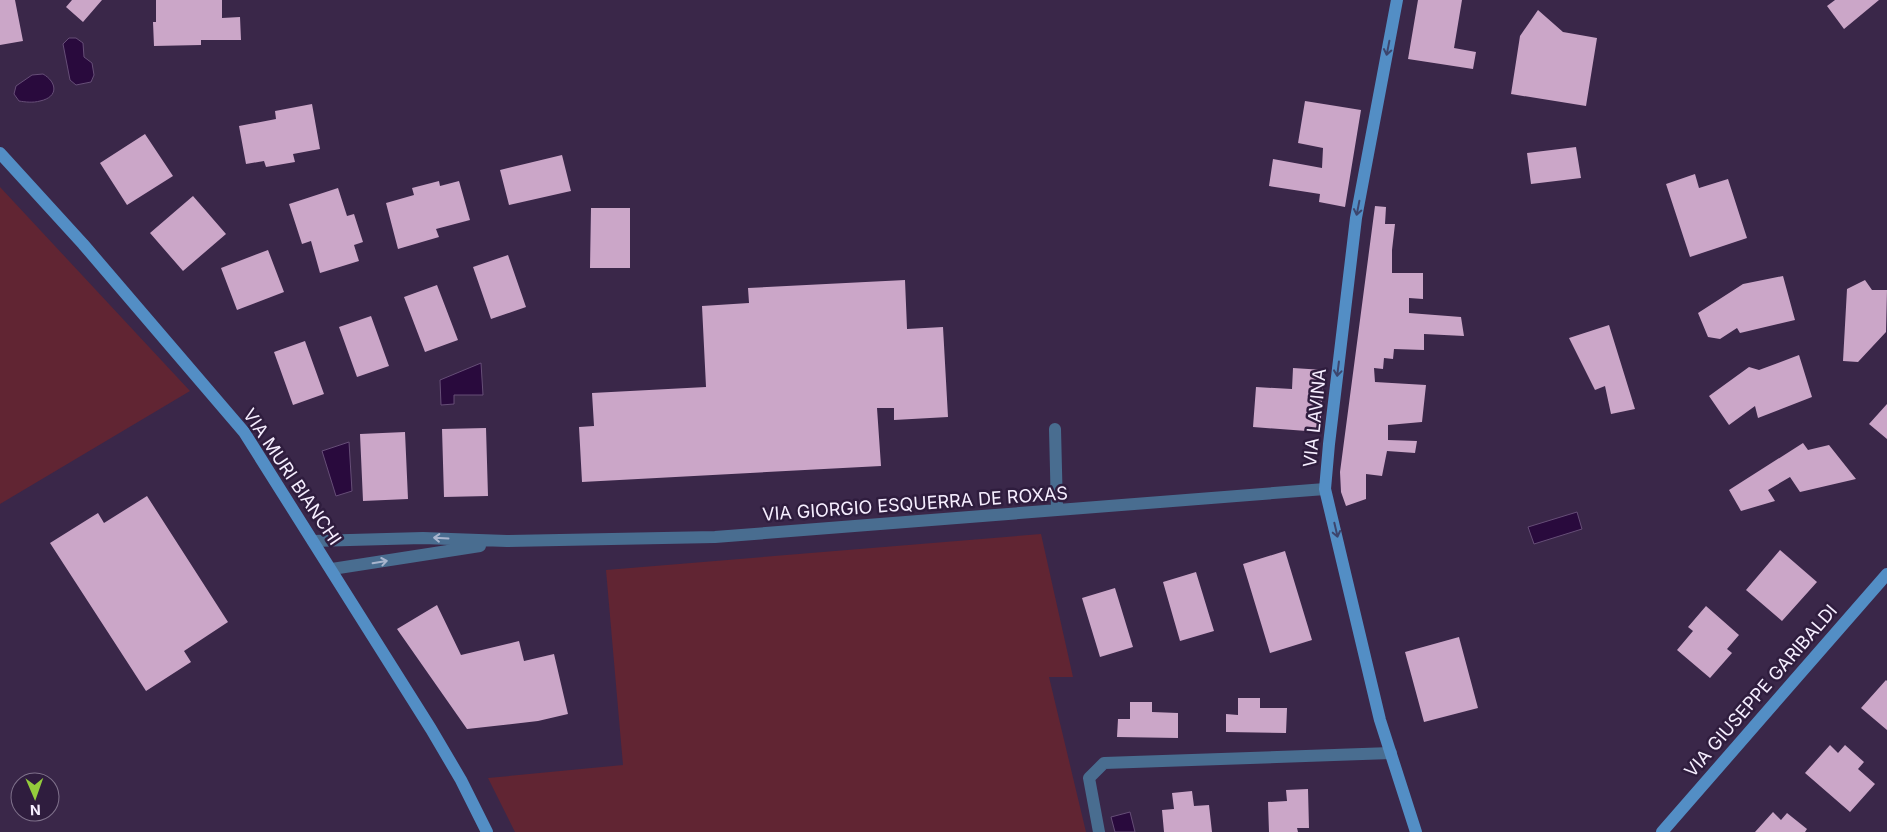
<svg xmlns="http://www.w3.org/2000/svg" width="1887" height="832" font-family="Inter,sans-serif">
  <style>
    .green { fill: #612533 }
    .water { fill: #290a3d; stroke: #664e77 }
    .building { fill: #cba6c8 }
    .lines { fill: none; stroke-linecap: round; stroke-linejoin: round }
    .street { stroke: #496d90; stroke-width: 12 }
    .secondary { stroke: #538ec5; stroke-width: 12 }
    .oneway { stroke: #3c456d }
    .oneway2 { stroke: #a8b4cd }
    .labels { text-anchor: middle; stroke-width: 5; stroke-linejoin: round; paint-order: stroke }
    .street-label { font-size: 18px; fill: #f6eeff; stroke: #2f1d3e }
  </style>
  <rect width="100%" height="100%" fill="#3a2749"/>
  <path class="green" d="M0,187L190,391L0,504Z
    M1041,534L1073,677H1049L1086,832H515L488,778L623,765L606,570Z"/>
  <path class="water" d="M69,38H76L83,43L84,57L92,63L94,75L91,82L76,85L70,80L63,44Z
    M43,74C57,82 59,97 40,101C33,103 25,102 19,101L14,94L16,86L32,75Z
    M481,363L483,395H454V404L441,405L440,380Z
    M349,442L352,491L336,496L322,451Z
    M1577,512L1582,529L1534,544L1528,527Z
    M1130,812L1135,832H1115L1111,817Z"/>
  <path class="building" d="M0,0H15L23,41L0,45Z
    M72,0H102L83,22L66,7Z
    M156,0H222V18L240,17L241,40H201V45L154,46L153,22H156Z
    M1418,0H1462L1454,48L1476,52L1473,69L1408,59Z
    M1835,0H1879L1844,29L1827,6Z
    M1538,10L1563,32L1597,38L1586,106L1511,94L1520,36Z
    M1305,101L1361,110L1345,207L1319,202L1320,194L1269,186L1273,159L1322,168L1323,148L1298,143Z
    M312,104L320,149L293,154L295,162L266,167L264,161L246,164L239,126L276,119L275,111Z
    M145,134L173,176L127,205L100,163Z
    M1576,147L1581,178L1531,184L1527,153Z
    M562,155L571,191L509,205L500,170Z
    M1695,174L1699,188L1728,179L1747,238L1690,257L1666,184Z
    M439,181L440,186L459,181L470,220L436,229L439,237L398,249L386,203L414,195L412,188Z
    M338,188L347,216L354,214L363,242L354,245L359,261L320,273L311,241L302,244L289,204Z
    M193,196L226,234L183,271L150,233Z
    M1375,206L1386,207L1385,224H1395L1392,250V273H1423V299L1409,298V313L1461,317L1464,336L1424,334V350L1394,349L1393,359L1384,358L1383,369L1374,368L1375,382L1426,385L1422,422L1388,425V440L1417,441L1415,453L1387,451L1382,476L1366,474V499L1346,506L1341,492L1340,472Z
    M591,208H630V268H590Z
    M268,250L284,292L237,310L221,268Z
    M508,255L526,307L491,319L473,267Z
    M1783,276L1795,320L1740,333L1737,328L1720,339L1708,337L1698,313L1743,284Z
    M905,280L907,329L943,327L948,417L894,420V408H877L881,466L582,482L579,427L594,426L592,393L706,387L702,306L749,303L748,288Z
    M1865,280L1872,290H1887L1886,332L1858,362L1843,361L1847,289Z
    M437,285L458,340L425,352L404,297Z
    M371,316L389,366L357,377L339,327Z
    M1609,325L1635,409L1611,414L1605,386L1595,390L1569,338Z
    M305,341L324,394L293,405L274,352Z
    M1799,355L1812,397L1758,418L1755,406L1729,425L1709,396L1749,367L1759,370Z
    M1293,368L1324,370L1320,432L1253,427L1256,387L1292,389Z
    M1887,404V439L1869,424Z
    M486,428L488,496L444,497L442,429Z
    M405,432L408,499L363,501L360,434Z
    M1803,443L1808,450L1829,445L1856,479L1800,492L1790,477L1768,490L1775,501L1741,511L1729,490Z
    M147,496L228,622L184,651L191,662L146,691L50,543L98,513L104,523Z
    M1780,550L1817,582L1782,621L1746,590Z
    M1285,551L1312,640L1270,653L1243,564Z
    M1196,572L1214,631L1180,641L1163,582Z
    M1115,588L1133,647L1100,657L1082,598Z
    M437,605L461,655L519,641L524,661L554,654L568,714L538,721L467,729L397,629Z
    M1706,606L1739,635L1727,649L1732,653L1710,678L1677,650L1693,631L1688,627Z
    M1459,637L1478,708L1424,722L1405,652Z
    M1886,680L1887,681V730L1861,708Z
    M1238,698H1260V708H1287L1286,733L1226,732V714L1238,715Z
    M1130,702H1152V712L1178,713V738L1117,737L1118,719H1130Z
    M1830,745L1838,753L1845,745L1864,762L1858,769L1875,784L1850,812L1805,773Z
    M1308,789L1309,828H1297L1298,832H1269L1268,802L1287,801L1286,790Z
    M1192,791L1194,806L1209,805L1212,832H1164L1162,810L1174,809L1172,793Z
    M1773,812L1781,820L1787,813L1807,829L1805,832H1755Z"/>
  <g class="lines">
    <path class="street" d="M1055,429L1057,510
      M313,541L423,538L507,541L715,537L1325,489
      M332,569L480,546
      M1099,832L1089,778L1104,763L1391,753"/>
    <path class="secondary" d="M1397,0L1356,218L1329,444L1325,489L1380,720L1416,832
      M0,153L83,244L244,432L431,729L461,780L487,832
      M1662,832L1887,574"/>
  </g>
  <defs><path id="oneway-shaft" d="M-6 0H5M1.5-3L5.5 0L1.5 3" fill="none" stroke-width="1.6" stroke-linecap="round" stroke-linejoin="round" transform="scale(1.25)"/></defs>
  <g class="oneway">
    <use href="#oneway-shaft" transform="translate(1388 48) rotate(101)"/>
    <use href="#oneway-shaft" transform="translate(1358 208) rotate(101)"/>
    <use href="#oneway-shaft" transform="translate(1338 369) rotate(97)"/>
    <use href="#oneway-shaft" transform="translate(1336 530) rotate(77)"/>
  </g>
  <g class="oneway2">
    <use href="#oneway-shaft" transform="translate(441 538) rotate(-177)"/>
    <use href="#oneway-shaft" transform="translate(380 562) rotate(-9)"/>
  </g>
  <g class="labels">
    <g class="street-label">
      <text transform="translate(1315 418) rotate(-84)" y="6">VIA LAVINA</text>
      <text transform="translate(292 477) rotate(56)" y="6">VIA MURI BIANCHI</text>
      <text transform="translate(915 504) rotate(-4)" y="6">VIA GIORGIO ESQUERRA DE ROXAS</text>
      <text transform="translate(1761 691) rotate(-49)" y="6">VIA GIUSEPPE GARIBALDI</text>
    </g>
  </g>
  <g transform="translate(35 797) rotate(178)"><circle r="24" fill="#2f1d3e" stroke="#7f718b"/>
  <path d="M0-4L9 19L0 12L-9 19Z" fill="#94cc3c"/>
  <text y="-8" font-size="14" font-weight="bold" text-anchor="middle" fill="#f6eeff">N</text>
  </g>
</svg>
